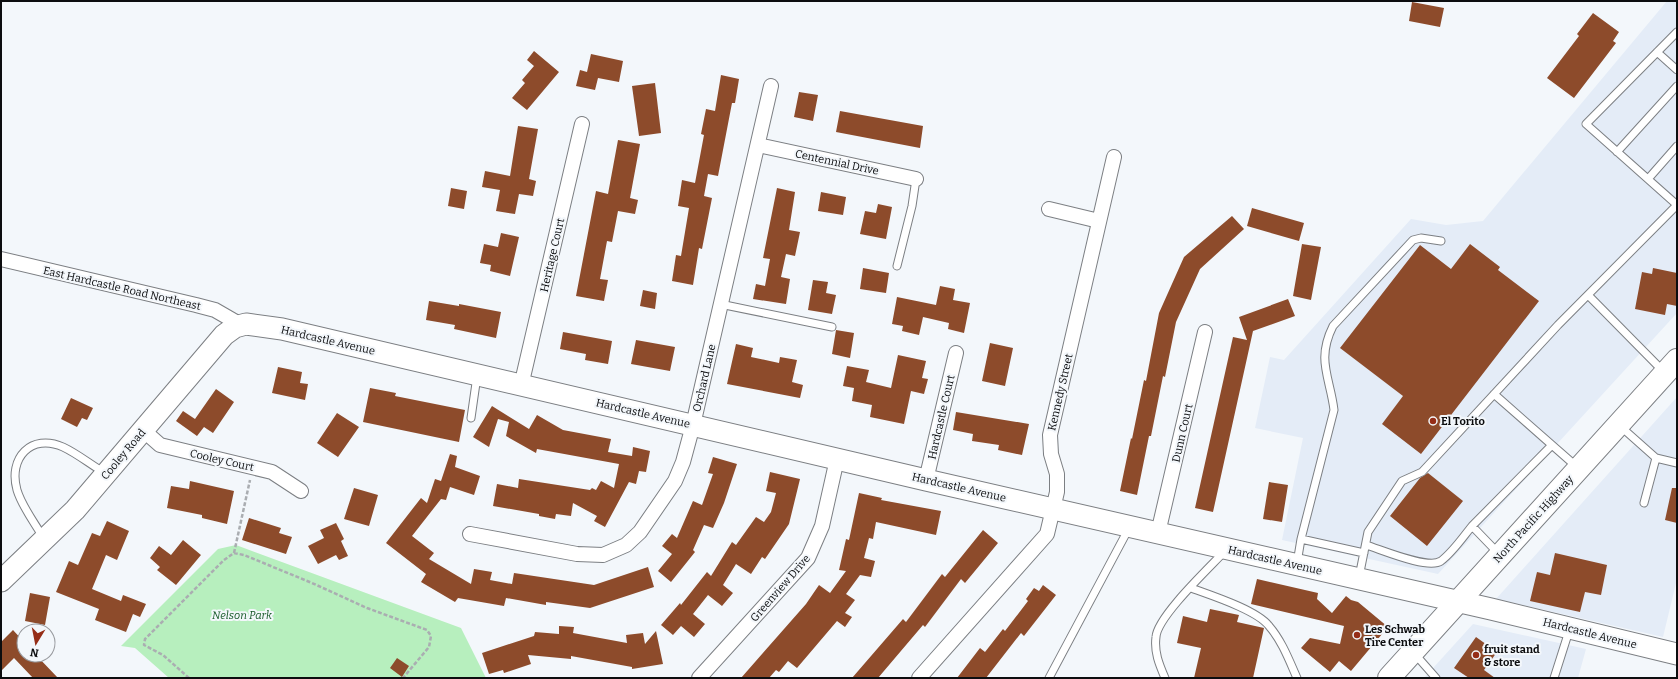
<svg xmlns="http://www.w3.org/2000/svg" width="1678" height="679" font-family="Bitter,serif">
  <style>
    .built { fill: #e4ecf7 }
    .green { fill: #b7efbe }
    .building { fill: #8d4b2b }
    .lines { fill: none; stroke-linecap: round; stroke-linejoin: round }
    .lane-casing { stroke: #7c7f83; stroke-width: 9 }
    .street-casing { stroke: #7c7f83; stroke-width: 16 }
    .secondary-casing { stroke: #7c7f83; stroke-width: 23 }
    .primary-casing { stroke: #7c7f83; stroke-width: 24 }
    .path { stroke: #aaadb1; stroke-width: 2.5; stroke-dasharray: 4 2; stroke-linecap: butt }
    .lane { stroke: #fff; stroke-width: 7 }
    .street { stroke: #fff; stroke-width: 14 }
    .secondary { stroke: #fff; stroke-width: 21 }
    .primary { stroke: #fff; stroke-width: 22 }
    .poi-dot { fill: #952d17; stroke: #f3f7fb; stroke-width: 1.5 }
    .labels { text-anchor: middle; stroke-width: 4; stroke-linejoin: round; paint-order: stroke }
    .street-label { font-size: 11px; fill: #0c0d0f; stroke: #f3f7fb }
    .poi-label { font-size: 11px; font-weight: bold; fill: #0c0d0f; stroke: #f3f7fb; text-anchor: start }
    .park-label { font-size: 11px; font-style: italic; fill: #135725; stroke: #f3f7fb }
  </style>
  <rect width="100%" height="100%" fill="#f3f7fb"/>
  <path class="built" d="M1667,1H1677V313L1438,574L1282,540L1303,438L1255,428L1270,357L1284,360L1411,219L1446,225L1483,221Z
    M1677,397V579L1663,637L1496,599Z
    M1473,624L1586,649L1578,678H1424Z"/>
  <path class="green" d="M236,545L461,628L486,678H169L135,648L121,646L218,549Z"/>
  <path class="building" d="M1412,2L1444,8L1440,27L1409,21Z
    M1593,13L1619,32L1613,41L1616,43L1574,98L1547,78L1579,36L1577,34Z
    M534,51L559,72L527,110L512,98L525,83L522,80L534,66L527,60Z
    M591,54L623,61L619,82L598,78L595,90L576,86L580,70L587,72Z
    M721,75L739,79L735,103H732L718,176L708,174L704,196L712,198L702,249L699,248L693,285L672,281L676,255L681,256L689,208L678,206L682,180L695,183L704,135L701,134L706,109L715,111Z
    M655,83L661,133L639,136L632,86Z
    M799,92L818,95L813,121L794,117Z
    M840,111L923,126L920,148L836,132Z
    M518,126L538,129L529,179L536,181L533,196L519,194L515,214L496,211L500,190L482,187L485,171L510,176Z
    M618,140L640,144L630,198L638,200L635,214L618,211L612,242L607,241L600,279L608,280L604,301L576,296L596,191L608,194Z
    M451,188L467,191L464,209L448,206Z
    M777,188L795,192L789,230L800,232L795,256L786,254L781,277L790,279L786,304L753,299L756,284L765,286L770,259L763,258Z
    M821,192L846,197L843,215L818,211Z
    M878,204L892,207L886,239L860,234L865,211L876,213Z
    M1252,208L1304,223L1299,241L1247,226Z
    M1232,216L1244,229L1200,269L1176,322L1165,377L1163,376L1151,436H1149L1137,495L1120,491L1131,438L1132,439L1144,380L1146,381L1159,313L1184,257Z
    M501,233L519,237L510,276L490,271L491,265L480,263L484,244L498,247Z
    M1302,244L1321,247L1311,300L1293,296Z
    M1470,244L1500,267L1498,270L1539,301L1421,454L1382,424L1403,396L1340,348L1420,245L1451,269Z
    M863,268L889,273L886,293L860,289Z
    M1653,268L1677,273V306L1667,304L1665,315L1635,309L1642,272L1652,274Z
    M813,280L828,282L826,293L836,295L832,314L808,310Z
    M940,286L955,289L953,300L970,303L964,333L948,329L949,323L923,317L919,335L902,331L903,326L892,324L897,297L936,305Z
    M643,290L657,293L655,309L640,306Z
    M1288,299L1295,316L1253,331L1213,512L1195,508L1233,337L1247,340L1239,317Z
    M429,301L459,306V304L501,312L496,338L454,329L455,325L426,320Z
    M836,330L854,333L850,358L832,354Z
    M563,332L612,341L608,364L585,360L586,354L560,349Z
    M636,340L675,347L670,371L631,364Z
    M990,343L1013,348L1005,386L982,381Z
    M736,344L753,348L751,357L779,363L780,357L797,360L792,382L803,385L800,398L727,384Z
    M898,355L926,361L922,378L928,379L924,394L911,391L904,424L870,417L872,405L852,401L854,388L843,386L847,366L869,370L866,382L891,388Z
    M278,367L302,372L300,383L308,384L305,400L272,393Z
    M370,388L396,393L395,396L465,410L459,442L363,422Z
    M216,389L234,402L213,433L204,427L197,436L176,421L183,411L195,419Z
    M71,398L93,408L87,420L82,418L77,427L61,419Z
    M492,406L529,429L537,415L563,430L611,439L608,452L632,456L633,447L650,451L646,472L639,471L636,484L629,482L605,527L594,521L597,516L573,503L571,516L556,514L555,519L539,516V514L493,506L497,484L518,488L519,479L590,490L592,488L596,490L601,481L614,488L619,464L537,449L536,453L506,436L509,422L498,419L489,447L473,437Z
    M956,412L1029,424L1022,455L998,450L999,445L972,441L973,434L953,430Z
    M337,413L359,427L338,457L317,443Z
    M450,454L457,456L455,467L480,476L474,495L450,487L446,500L441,499L412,536L434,553L429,559L471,584L474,569L492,572L490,580L512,584L514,573L594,585L648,567L654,587L590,608L546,602V605L506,598L504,606L458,598L455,602L421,582L426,574L386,543L421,498L427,503L435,479L441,481Z
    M713,457L737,464L724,503L713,528L704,525L693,550L695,552L671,582L658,571L672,554L662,546L672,534L677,538L693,501L702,505L713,474L708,473Z
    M770,472L800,479L789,524L765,559L762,557L751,574L736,564L723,585L733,593L722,606L708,595L693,614L705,624L694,637L681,626L673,635L661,625L680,603L681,605L707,572L711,576L732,542L736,545L756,517L764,522L771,512L776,493L766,491Z
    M1428,473L1463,501L1427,546L1390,516L1420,478Z
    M190,481L234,491L227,524L202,518V515L167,508L171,486L189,489Z
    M1269,482L1288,485L1282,522L1263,519Z
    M354,488L378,495L369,526L344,519Z
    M1672,488H1677V523L1665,520Z
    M859,493L882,498L881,500L941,511L936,535L876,522L873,539L869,538L864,558L875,561L871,577L860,575L846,594L855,600L845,613L852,617L845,627L837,621L797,668L788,661L779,672L776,670L769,678H741L806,604L819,585L830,593L846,571L839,570L846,539L849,540Z
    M249,518L281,528L279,533L292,537L286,554L242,540Z
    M107,521L129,531L117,560L106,555L92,589L121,601L123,595L146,604L140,617L133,614L126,632L95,620L99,609L56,592L69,561L78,565L92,533L100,536Z
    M336,523L344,539L341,541L348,556L339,560L336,555L318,564L308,546L324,538L320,530Z
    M983,530L998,543L965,583L961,579L925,627L923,625L878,678H852L903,619L906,622L942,574L945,577Z
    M183,540L201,555L176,585L157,570L160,567L150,558L159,546L171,555Z
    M1555,553L1607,565L1601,595L1585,592L1580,612L1530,601L1537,572L1550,575Z
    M1257,579L1318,593L1317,599L1332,613L1346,596L1351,600L1358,602L1388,627L1351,671L1339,661L1330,672L1301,648L1310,638L1340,644L1344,626L1251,604Z
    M1043,585L1056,595L1024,636L1021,633L986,678H957L980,648L985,652L1003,629L1005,631L1028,601L1026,599L1034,588L1039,591Z
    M30,593L50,597L45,625L25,621Z
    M1210,609L1239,615L1237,622L1264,628L1253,678H1194L1201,648L1177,643L1183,616L1207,622Z
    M559,626L574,627L573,633L627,643L626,635L643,633L645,644L656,631L663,664L632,669V667L571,656V659L528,655L531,664L504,673L503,670L489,674L482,653L534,636L535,632L559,634Z
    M13,630L24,642V655H36L58,678H33L14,658L1,671V642Z
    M1476,637L1497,652L1484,670L1495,678H1469L1454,668Z
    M397,658L409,666L402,677L390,668Z"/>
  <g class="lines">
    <defs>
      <path id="lane" d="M1677,32L1586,124L1677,205
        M1657,52L1677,70
        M1617,152L1677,86
        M1648,179L1677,146
        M897,266L912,206L916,179
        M1588,295L1664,372
        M720,304L832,327
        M1494,394L1577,467
        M471,418L477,376
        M1620,426L1656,458L1677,463
        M1644,503L1656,458
        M44,539C35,523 22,507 17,490C8,458 31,433 63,447C78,454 91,465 105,473
        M1301,539L1334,410C1330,377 1316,360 1333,326L1413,240L1421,238L1441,241
        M1366,545C1380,549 1428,570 1441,561C1453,552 1463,537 1472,526
        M1499,554L1472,526L1552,445
        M1297,563L1301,539L1364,553
        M1359,577L1368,532L1402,481L1422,472L1558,325L1677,205
        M1191,588C1210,595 1257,610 1269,626C1282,641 1289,660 1297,678
        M1414,653L1436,678
        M1049,678L1129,528
        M1165,678C1159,664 1154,652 1156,637C1157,617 1209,568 1224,552
        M1554,678L1569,631"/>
      <path id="street" d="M758,145L916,179
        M1049,209L1099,221
        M1,259L196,305L215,310L241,325
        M521,386L582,124
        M143,430L160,445L272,472L301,491
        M926,480L956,353
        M1158,533L1205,332
        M470,534L577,554L603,555L626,545L640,532L675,481L683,462L693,425L771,86
        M699,678L808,558L822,526L837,459
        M919,678L1047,534L1057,492V474L1051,454L1050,435L1114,157"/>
      <path id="secondary" d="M1,581L75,510L224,335L235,327L246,324L282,329L926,480L1491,609L1677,654"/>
      <path id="primary" d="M1389,678L1677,360"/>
    </defs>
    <use href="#lane" class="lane-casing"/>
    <use href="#street" class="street-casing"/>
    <use href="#secondary" class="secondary-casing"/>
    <use href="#primary" class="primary-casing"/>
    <path class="path" d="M234,553L250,480
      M189,678L163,655L144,645L145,639L224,560L234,553L244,555L312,583L367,608L427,630L431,636L429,647L403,678"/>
    <use href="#lane" class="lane"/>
    <use href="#street" class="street"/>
    <use href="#secondary" class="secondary"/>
    <use href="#primary" class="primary"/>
  </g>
  <g class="poi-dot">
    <circle cx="1433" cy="421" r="4"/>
    <circle cx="1357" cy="635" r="4"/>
    <circle cx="1476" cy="655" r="4"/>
  </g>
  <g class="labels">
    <g class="street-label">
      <text transform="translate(837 162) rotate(12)" y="4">Centennial Drive</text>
      <text transform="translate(552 255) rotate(-77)" y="4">Heritage Court</text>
      <text transform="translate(122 288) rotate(13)" y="4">East Hardcastle Road Northeast</text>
      <text transform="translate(328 340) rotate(13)" y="4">Hardcastle Avenue</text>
      <text transform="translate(704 378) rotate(-77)" y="4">Orchard Lane</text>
      <text transform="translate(1060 392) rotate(-77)" y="4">Kennedy Street</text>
      <text transform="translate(643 413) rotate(13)" y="4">Hardcastle Avenue</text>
      <text transform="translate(941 417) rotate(-77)" y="4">Hardcastle Court</text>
      <text transform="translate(1182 433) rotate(-77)" y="4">Dunn Court</text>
      <text transform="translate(123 454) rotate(-50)" y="4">Cooley Road</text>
      <text transform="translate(222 460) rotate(13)" y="4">Cooley Court</text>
      <text transform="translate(959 487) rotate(13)" y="4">Hardcastle Avenue</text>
      <text transform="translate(1533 519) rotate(-48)" y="4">North Pacific Highway</text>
      <text transform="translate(1275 560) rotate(13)" y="4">Hardcastle Avenue</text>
      <text transform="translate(780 588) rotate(-49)" y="4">Greenview Drive</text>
      <text transform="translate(1590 633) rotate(14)" y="4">Hardcastle Avenue</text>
    </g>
    <g class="poi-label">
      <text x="1441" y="425">El Torito</text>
      <text x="1365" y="633">Les Schwab<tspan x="1365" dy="13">Tire Center</tspan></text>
      <text x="1484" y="653">fruit stand<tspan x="1484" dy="13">&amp; store</tspan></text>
    </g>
    <g class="park-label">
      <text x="242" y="619">Nelson Park</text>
    </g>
  </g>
  <rect width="1678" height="679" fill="none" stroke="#0c0d0f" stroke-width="4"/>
  <g transform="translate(36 643) rotate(190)"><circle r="19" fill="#f3f7fb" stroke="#97999d"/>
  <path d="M0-3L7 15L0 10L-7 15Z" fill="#952d17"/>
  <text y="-6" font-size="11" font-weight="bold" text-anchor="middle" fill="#0c0d0f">N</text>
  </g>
</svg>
